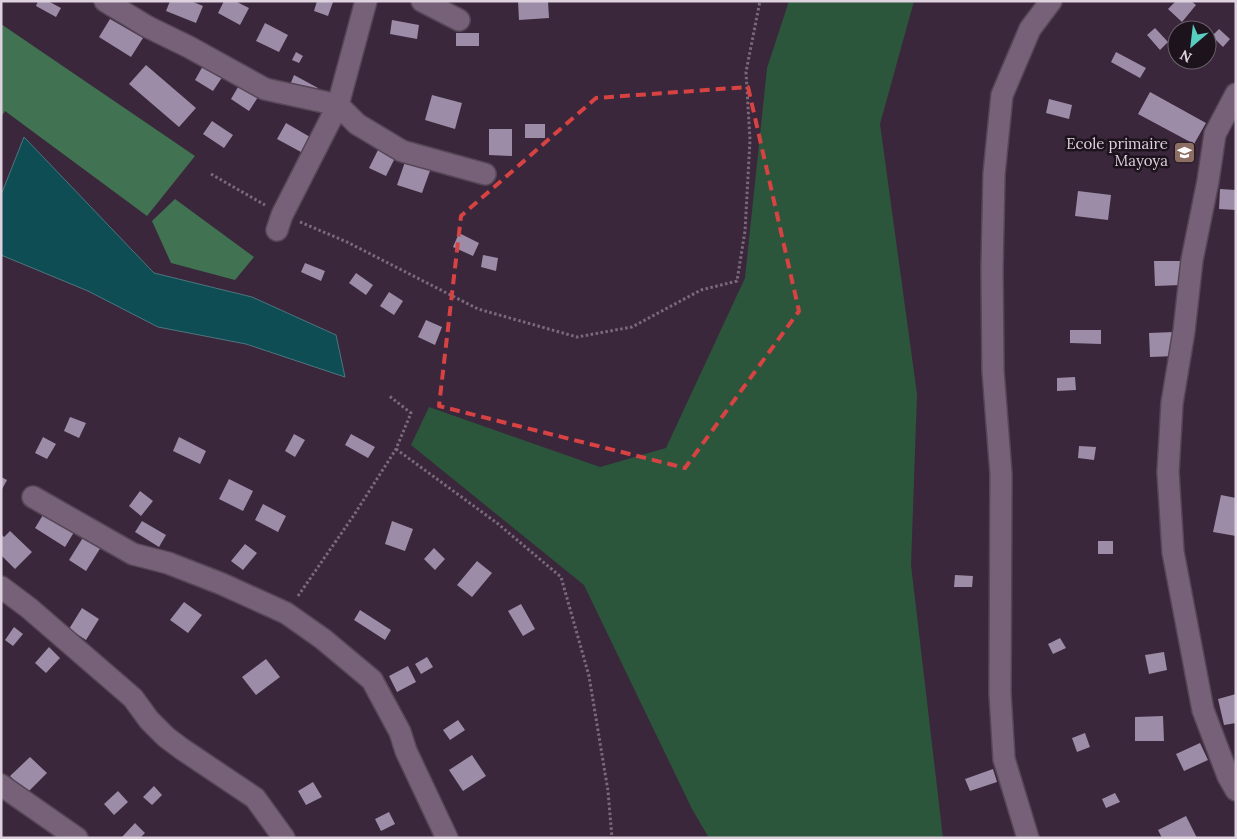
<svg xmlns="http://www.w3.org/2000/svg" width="1237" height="839" font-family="Lora,serif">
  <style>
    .green { fill: #2c563b }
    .forest { fill: #417252 }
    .water { fill: #0f4d54; stroke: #4d757e }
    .building { fill: #9d8ca7 }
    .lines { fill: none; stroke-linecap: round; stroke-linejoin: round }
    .street-casing { stroke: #564657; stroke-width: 24 }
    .path { stroke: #7a6a7b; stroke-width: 3; stroke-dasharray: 2.5 2.5; stroke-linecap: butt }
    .street { stroke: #776178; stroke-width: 21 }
    .marked { fill: none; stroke: #d74243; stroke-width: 4; stroke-dasharray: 10 6; stroke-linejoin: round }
    .labels { text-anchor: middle; stroke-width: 5; stroke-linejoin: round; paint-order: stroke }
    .poi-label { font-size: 15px; fill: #ded2df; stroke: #1c131c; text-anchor: end }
  </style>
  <rect width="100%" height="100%" fill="#3a273b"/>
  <path class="green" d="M789,1H914L880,124L917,394L911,565L943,838H709L692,809L584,585L411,445L429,407L600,467L666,448L745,278L767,68Z"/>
  <path class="forest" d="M1,24L195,156L147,216L5,111L1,117Z
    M175,199L254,257L235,280L171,263L152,221Z"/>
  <path class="water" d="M24,137L154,273L252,297L336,335L345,377L246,344L158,327L88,291L1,255V195Z"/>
  <path class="building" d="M38,1H48L61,8L56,17L36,6Z
    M170,1H191L203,6L196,23L166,11Z
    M224,1H235L249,8L240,25L218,13Z
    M317,1L333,2L328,16L314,11Z
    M518,1H548L549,18L519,20Z
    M1176,1H1191L1196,5L1182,22L1168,9Z
    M110,19L143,38L131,57L99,37Z
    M392,20L419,25L417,39L390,34Z
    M265,23L288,35L279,52L256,41Z
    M1155,28L1168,42L1160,50L1147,35Z
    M1219,29L1230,39L1223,47L1212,36Z
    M456,33H479V46H456Z
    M296,52L303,56L299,63L292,60Z
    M1116,52L1146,68L1140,78L1111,62Z
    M204,64L223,76L213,91L195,80Z
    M146,65L196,108L179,127L129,84Z
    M294,75L318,88L313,97L290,85Z
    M241,82L260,94L249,111L231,99Z
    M1150,92L1206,123L1194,144L1138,114Z
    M432,95L462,103L455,129L425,120Z
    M1049,99L1072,105L1069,119L1046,113Z
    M212,121L233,135L224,148L203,134Z
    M286,123L310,137L301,152L277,139Z
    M525,124H545V138H525Z
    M489,129H512V156L489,155Z
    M379,148L396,156L386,176L369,168Z
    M406,159L431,168L422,193L397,185Z
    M1220,189L1236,190V210L1219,209Z
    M1078,191L1111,195L1108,220L1075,216Z
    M459,233L479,243L473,256L453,247Z
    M483,255L498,258L496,271L481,267Z
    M1154,261H1181V285L1155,286Z
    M305,263L325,271L321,281L301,272Z
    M356,273L373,285L366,295L349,283Z
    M389,292L403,301L394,315L380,306Z
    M426,320L442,327L435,345L418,337Z
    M1070,330H1101V344L1070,343Z
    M1174,332L1175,356L1150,357L1149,333Z
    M1075,377L1076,390L1057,391V378Z
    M70,417L86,423L79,438L64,431Z
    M294,434L305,440L295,457L285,451Z
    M351,434L375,447L368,458L345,445Z
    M43,437L56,444L47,459L35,453Z
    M179,437L206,451L200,464L173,451Z
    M1079,446L1096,447L1094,460L1078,458Z
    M1,477L7,480L1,491Z
    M229,479L253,491L243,511L219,499Z
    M140,491L153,501L141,516L129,506Z
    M1221,495L1236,498V536L1213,532Z
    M263,504L286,516L278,532L255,520Z
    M46,510L76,529L65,547L35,528Z
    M142,521L166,535L159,547L135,532Z
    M392,521L413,529L405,551L385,544Z
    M10,531L32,552L15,569L1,555V534L4,537Z
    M84,536L101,547L86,571L69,560Z
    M1098,541H1113V554H1098Z
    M245,544L257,553L243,570L231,561Z
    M434,548L445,559L435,570L424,559Z
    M477,561L492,573L472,597L457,585Z
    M955,575L973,576L972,587H954Z
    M184,602L202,615L188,633L170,620Z
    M521,604L535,629L523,636L508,611Z
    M82,608L99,619L86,640L69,629Z
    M360,610L391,630L385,640L354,620Z
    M14,627L23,634L13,646L5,640Z
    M1060,638L1066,648L1053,654L1048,644Z
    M49,647L60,658L46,673L35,663Z
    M1164,652L1167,670L1149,674L1145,655Z
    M427,657L433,667L421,674L415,664Z
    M266,659L280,677L256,695L242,677Z
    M408,666L416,682L397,692L389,676Z
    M1236,694V723L1224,725L1218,699Z
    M1163,716L1164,741H1135V717Z
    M458,720L465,730L450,740L443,730Z
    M1085,733L1090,747L1077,752L1072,738Z
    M1200,743L1208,760L1184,771L1176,754Z
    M472,755L486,776L463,791L449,770Z
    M30,757L47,773L27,793L10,776Z
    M993,769L997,782L970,791L965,779Z
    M313,782L322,797L306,805L298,791Z
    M154,786L162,795L152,805L143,797Z
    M118,791L128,802L114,815L104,804Z
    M1115,793L1120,802L1106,808L1102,799Z
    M389,812L395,824L381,831L375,819Z
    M1186,816L1197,838H1162L1158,830Z
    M135,823L145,833L140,838H123L122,837Z"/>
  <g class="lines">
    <defs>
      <path id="street" d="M105,1L148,27L189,47L265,89L338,105L357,124L402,151L485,174
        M422,1L459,20
        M1236,94L1215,134L1208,181L1192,260L1184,331L1172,403L1168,472L1173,552L1203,710L1228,776L1236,790
        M277,230L282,215L338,105L366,1
        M33,497L133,554L168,563L222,584L286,613L323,639L372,680L400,732L406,751L447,838
        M1,587L29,608L133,698L149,720L166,737L182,749L255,798L284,838
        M1,785L77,838
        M1028,838L1004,759L1000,693L1001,474L993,371L992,269L994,174L1002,95L1030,29L1051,1"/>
    </defs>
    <use href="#street" class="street-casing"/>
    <path class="path" d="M211,174L265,205
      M300,222L347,242L478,309L577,337L632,327L701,290L737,281L745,231L750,140L746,72L760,1
      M396,449L497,523L561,577L589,676L608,791L612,838
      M298,596L354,515L396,449L411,413L388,395"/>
    <use href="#street" class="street"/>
  </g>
  <path class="marked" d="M748,87L799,311L685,468L439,406L461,216L596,98Z"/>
  <defs>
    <symbol id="school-square" viewBox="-11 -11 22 22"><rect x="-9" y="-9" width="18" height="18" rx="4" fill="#8d6e63" stroke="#1c131c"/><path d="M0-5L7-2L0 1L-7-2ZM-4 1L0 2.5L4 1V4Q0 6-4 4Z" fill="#fff"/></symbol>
  </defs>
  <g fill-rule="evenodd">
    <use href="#school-square" x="1172" y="140" width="25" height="25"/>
  </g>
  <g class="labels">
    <g class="poi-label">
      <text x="1168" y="149">Ecole primaire<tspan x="1168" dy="17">Mayoya</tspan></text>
    </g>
  </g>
  <rect width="1237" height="839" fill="none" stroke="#ded2df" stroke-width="5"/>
  <g transform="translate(1192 45) rotate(208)"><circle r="24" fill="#1c131c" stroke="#6a5f6a"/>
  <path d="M0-4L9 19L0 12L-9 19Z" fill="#58cec0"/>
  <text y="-8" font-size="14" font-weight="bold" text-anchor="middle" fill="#ded2df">N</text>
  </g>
</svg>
